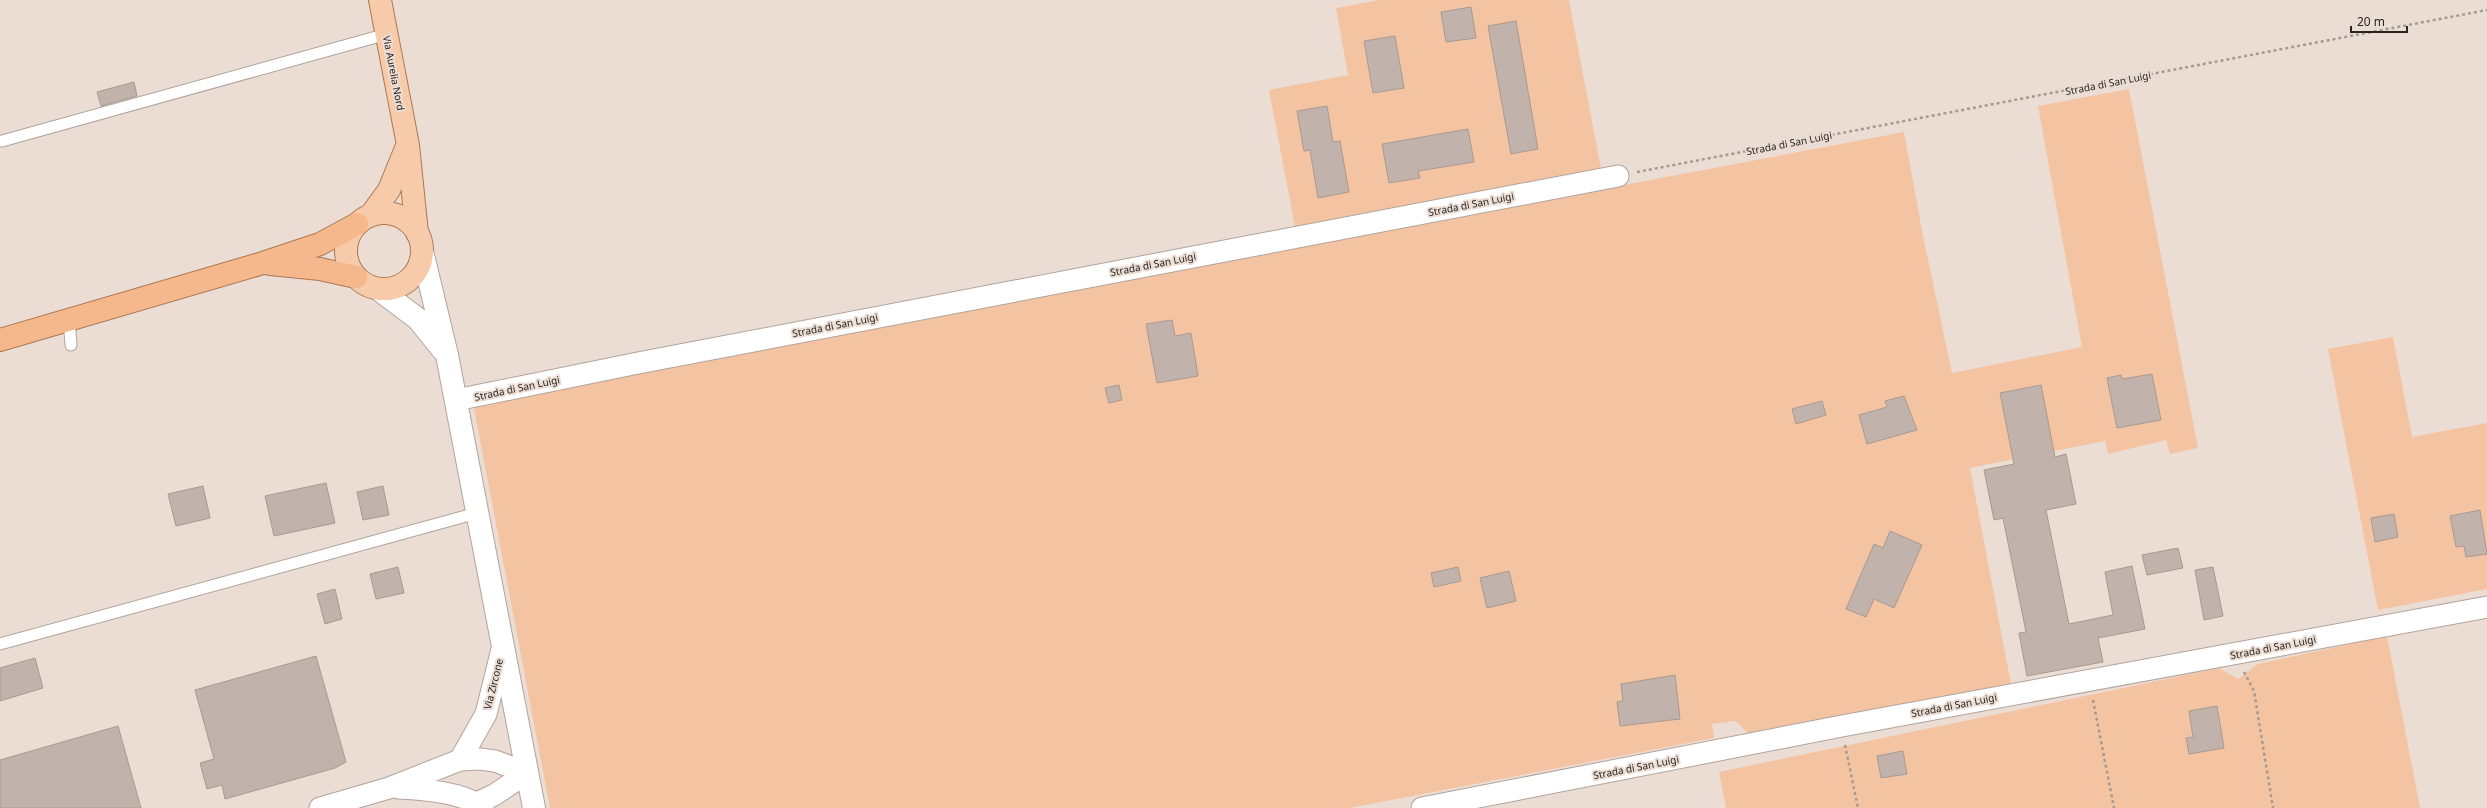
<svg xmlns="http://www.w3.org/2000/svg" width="2487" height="808" font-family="'Noto Sans',sans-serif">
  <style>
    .green { fill: #f4c4a2 }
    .building { fill: #c1b3ab; stroke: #a79a91 }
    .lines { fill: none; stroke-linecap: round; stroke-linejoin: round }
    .service-casing { stroke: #b1a49c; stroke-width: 13 }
    .minor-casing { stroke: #b1a49c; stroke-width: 23 }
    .secondary-casing { stroke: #b1a49c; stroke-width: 24 }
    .primary-casing { stroke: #ac7854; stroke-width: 24 }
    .trunk-casing { stroke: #ac7854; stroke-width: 24 }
    .path { stroke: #a59a93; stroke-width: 2.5; stroke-dasharray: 3 3; stroke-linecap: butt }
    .service { stroke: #fff; stroke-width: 11 }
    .minor { stroke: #fff; stroke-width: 21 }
    .secondary { stroke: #fff; stroke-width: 22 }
    .primary { stroke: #f7caa9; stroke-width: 22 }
    .trunk { stroke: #f4b88c; stroke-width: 22 }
    .labels { text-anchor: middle; stroke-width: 4; stroke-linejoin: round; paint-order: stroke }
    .street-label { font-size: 10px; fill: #292421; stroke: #ebddd4 }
  </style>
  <rect width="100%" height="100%" fill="#ebddd4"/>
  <path class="green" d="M1380,0H1569L1601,169L1295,227L1269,90L1348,75L1336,8Z
    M2129,89L2198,448L2170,454L2166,440L2108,454L2105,441L1970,468L2011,684L1748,733L1735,721L1712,724L1714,738L1350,808H550L473,403L1904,132L1923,236L1952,373L2082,347L2038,106Z
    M2393,337L2412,437L2487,423V589L2378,610L2328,349Z
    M2387,636L2420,808H1726L1719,772L2219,668L2238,679L2258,664Z"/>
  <path class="building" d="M1471,7L1476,38L1446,42L1441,12Z
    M1516,21L1538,149L1511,154L1488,26Z
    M1395,36L1404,88L1373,93L1364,41Z
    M134,82L137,96L101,106L97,92Z
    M1327,106L1333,142L1340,141L1349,192L1318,198L1310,150L1304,151L1297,111Z
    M1468,129L1474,162L1418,171L1420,178L1389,183L1382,144Z
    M1172,320L1175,336L1191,333L1198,376L1157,383L1146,324Z
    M2152,374L2161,420L2117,428L2107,378L2121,375L2122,379Z
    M1119,385L1122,400L1109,403L1105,388Z
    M2041,385L2055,457L2066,454L2076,504L2046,510L2069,624L2113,615L2105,572L2132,566L2145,629L2098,638L2103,662L2027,676L2019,633L2026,632L2003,518L1994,520L1984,470L2014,464L2000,393Z
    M1904,396L1917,430L1867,444L1859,415L1887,407L1885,401Z
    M1822,401L1826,415L1796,424L1792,409Z
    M326,483L335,523L274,536L265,496Z
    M203,486L210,518L176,526L168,494Z
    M383,486L389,515L363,520L357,492Z
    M2480,510L2487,554L2466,557L2464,546L2456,547L2450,516Z
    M2394,514L2398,537L2375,542L2371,518Z
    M1890,531L1922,545L1894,608L1874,599L1866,617L1846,609L1874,544L1883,548Z
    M2178,548L2183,568L2147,575L2142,555Z
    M398,567L404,593L376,599L370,574Z
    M1458,567L1461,581L1434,587L1431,573Z
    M2213,567L2223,616L2204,620L2195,570Z
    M1509,571L1516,601L1487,608L1480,578Z
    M335,589L342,619L325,624L317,594Z
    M316,656L346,762L335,768L225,799L222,785L207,789L200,763L214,759L195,690Z
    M35,658L43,688L0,701V668Z
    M1675,675L1680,719L1620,726L1617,702L1623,701L1621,684Z
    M2217,706L2224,748L2189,754L2186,738L2193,737L2189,711Z
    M118,726L141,808H0V760Z
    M1903,751L1907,774L1881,778L1877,756Z"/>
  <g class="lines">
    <defs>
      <path id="service" d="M2,141L387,34
        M69,319L71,345
        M0,644L477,513"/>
      <path id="minor" d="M456,400L638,363L1618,176
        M460,760L486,714L502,649
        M398,788C422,789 464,792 483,808
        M477,803L494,795L527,773
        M320,808L389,788L460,760L480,759L495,761L527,773
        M1422,808L1842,726L2487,607"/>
      <path id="secondary" d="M422,251L447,355L534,808
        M378,289L418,319L443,350"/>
      <path id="primary" d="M380,0L408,145L417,233
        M346 251a38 38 0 1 1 76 0a38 38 0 1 1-76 0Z
        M370,216L389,190L407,146"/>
      <path id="trunk" d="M270,264L320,269L356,277
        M0,340L263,263L320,244L357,224"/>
    </defs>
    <use href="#service" class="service-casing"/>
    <use href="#minor" class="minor-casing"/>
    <use href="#secondary" class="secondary-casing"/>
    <use href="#primary" class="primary-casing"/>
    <use href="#trunk" class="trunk-casing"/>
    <path class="path" d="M1637,172L2487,10
      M2244,672L2254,691L2273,808
      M2093,700L2114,808
      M1845,745L1858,808"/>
    <use href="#service" class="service"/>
    <use href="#minor" class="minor"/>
    <use href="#secondary" class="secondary"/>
    <use href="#primary" class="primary"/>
    <use href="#trunk" class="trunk"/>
  </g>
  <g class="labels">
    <g class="street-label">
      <text transform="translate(394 73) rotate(79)" y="4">Via Aurelia Nord</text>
      <text transform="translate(2108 83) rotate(-11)" y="4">Strada di San Luigi</text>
      <text transform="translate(1789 143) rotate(-11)" y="4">Strada di San Luigi</text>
      <text transform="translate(1471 204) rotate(-11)" y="4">Strada di San Luigi</text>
      <text transform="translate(1153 264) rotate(-11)" y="4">Strada di San Luigi</text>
      <text transform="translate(835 325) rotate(-11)" y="4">Strada di San Luigi</text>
      <text transform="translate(517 388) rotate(-12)" y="4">Strada di San Luigi</text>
      <text transform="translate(2273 647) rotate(-11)" y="4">Strada di San Luigi</text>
      <text transform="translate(493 684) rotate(-76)" y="4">Via Zircone</text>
      <text transform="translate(1954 705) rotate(-11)" y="4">Strada di San Luigi</text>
      <text transform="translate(1636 767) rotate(-11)" y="4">Strada di San Luigi</text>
    </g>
  </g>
  <path d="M2351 26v6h56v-6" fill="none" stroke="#292421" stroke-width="2"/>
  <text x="2357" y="26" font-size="12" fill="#292421" stroke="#ebddd4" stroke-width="3" paint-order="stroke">20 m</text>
</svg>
